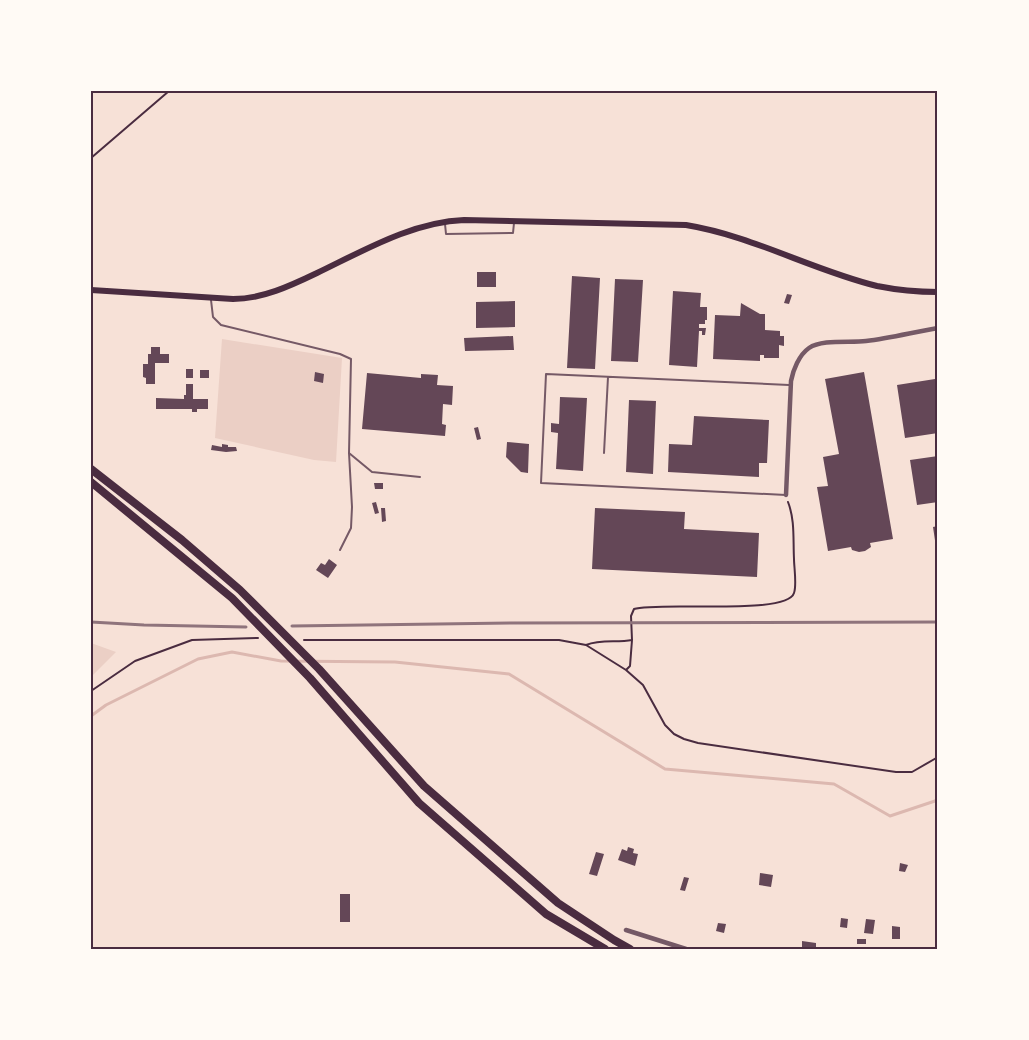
<svg xmlns="http://www.w3.org/2000/svg" width="1029" height="1040" font-family="'Exo 2',sans-serif">
  <style>
    .green { fill: #ebcfc5 }
    .lines { fill: none; stroke-linecap: round; stroke-linejoin: round }
    .stream { stroke: #dcb8b0; stroke-width: 3 }
    .building { fill: #644757 }
    .path { stroke: #4a2c40; stroke-width: 2 }
    .service { stroke: #755966; stroke-width: 2 }
    .minor { stroke: #755966; stroke-width: 4.5 }
    .secondary { stroke: #4a2c40; stroke-width: 6 }
    .motorway { stroke: #4a2c40; stroke-width: 8 }
    .rail { stroke: #8f747c; stroke-width: 3 }
    .neatline { fill: none; stroke: #4a2c40; stroke-width: 2 }
  </style>
  <rect width="100%" height="100%" fill="#f7e1d7"/>
  <path class="green" d="M222,339L342,358L336,462L314,460L215,438Z
    M91,643L116,652L91,677Z"/>
  <g class="lines">
    <path class="stream" d="M91,716L106,705L198,659L232,652L281,661L395,662L509,674L665,769L834,784L890,816L935,801L938,798"/>
  </g>
  <path class="building" d="M477,272H496V287H477Z
    M572,276L600,278L595,369L567,368Z
    M615,279L643,280L638,362L611,361Z
    M673,291L701,293L700,307H707V320H705V324H699V328H706L705,335H702V331H699L697,367L669,365Z
    M787,294L792,295L789,304L784,303Z
    M515,301V327L476,328V302Z
    M741,303L760,314H765V330L780,331V336H784V346L779,345V358H764V355H760V361L713,359L715,315L740,316Z
    M513,336L514,350L465,351L464,338Z
    M151,347H160V354H169V363H155V384H146V378L143,377V364H148V354H151Z
    M186,369H193V378H186Z
    M200,370H209V378H200Z
    M315,372L324,374L323,383L314,381Z
    M864,372L893,539L870,543L871,547L865,551L859,552L852,550L851,547L828,551L817,487L828,486L823,457L839,454L825,379Z
    M938,372V433L905,438L897,385L935,379V373Z
    M367,373L421,378V374L438,375L437,385L453,386L452,405L443,404L442,424L446,425L445,436L362,429Z
    M186,384H193V399H208V409H197V412H192V409H156V398L184,399V395H186Z
    M560,397L587,398L583,471L556,469L558,433L551,432V423L559,424Z
    M629,400L656,401L653,474L626,472Z
    M694,416L769,420L767,463H759V477L668,472L669,444L692,445Z
    M478,427L481,439L477,440L474,428Z
    M507,442L529,444L528,473L521,472L506,457Z
    M222,444L228,445V447H236L237,451L226,452L211,450L212,445L222,447Z
    M938,456V502L917,505L910,460Z
    M374,483H383V489H375Z
    M376,502L379,513L375,514L372,503Z
    M381,508H385L386,521L382,522Z
    M595,508L685,512L684,529L759,533L757,577L592,569Z
    M938,526V554H937L933,527Z
    M329,559L337,565L328,578L316,570L321,563L325,565Z
    M628,847L634,849L633,853L638,854L635,866L618,860L622,849L627,851Z
    M596,852L604,854L597,876L589,874Z
    M900,863L908,865L905,872L899,871Z
    M760,873L773,875L771,887L759,885Z
    M684,877L689,878L685,891L680,890Z
    M340,894H350V922H340Z
    M841,918L848,919L847,928L840,927Z
    M866,919L875,920L873,934L864,933Z
    M718,923L726,924L724,933L716,931Z
    M892,926L900,927V939H892Z
    M857,939H866V944H857Z
    M802,941L816,943V949H802Z"/>
  <g class="lines">
    <path class="path" d="M91,158L169,91
      M304,640H559L586,645L626,670L643,685L665,725L674,734L684,739L698,743L896,772H912L938,757
      M586,645C601,639 617,643 632,640L631,616L634,609C657,601 787,616 794,593C797,585 794,567 794,559C793,539 795,520 788,502
      M626,670L630,666L632,640
      M91,691L135,661L192,640L258,638"/>
    <path class="service" d="M445,224L446,234L513,233L514,223
      M211,300L213,317L221,325L340,354L351,359L349,453L352,507L351,528L340,550
      M349,453L372,472L420,477
      M604,453L608,377
      M786,495L541,483L546,374L789,385"/>
    <path class="minor" d="M786,495L791,381C793,370 799,355 809,348C822,339 850,343 866,341C890,338 914,332 938,328
      M626,930L686,949"/>
    <path class="secondary" d="M91,290L233,299C262,299 290,286 317,273C363,251 412,222 464,220L686,225C753,236 812,270 877,286C897,290 917,292 938,292"/>
    <path class="motorway" d="M91,469L182,540L240,590L319,669L424,786L558,903L614,940L630,949
      M91,482L232,598L310,678L419,803L546,914L605,949"/>
    <path class="rail" d="M91,622L144,625L246,627
      M292,626L511,623L938,622"/>
  </g>
  <rect width="1029" height="1040" fill="none" stroke="#fffaf5" stroke-width="185"/>
  <rect x="92" y="92" width="844" height="856" class="neatline"/>
</svg>
